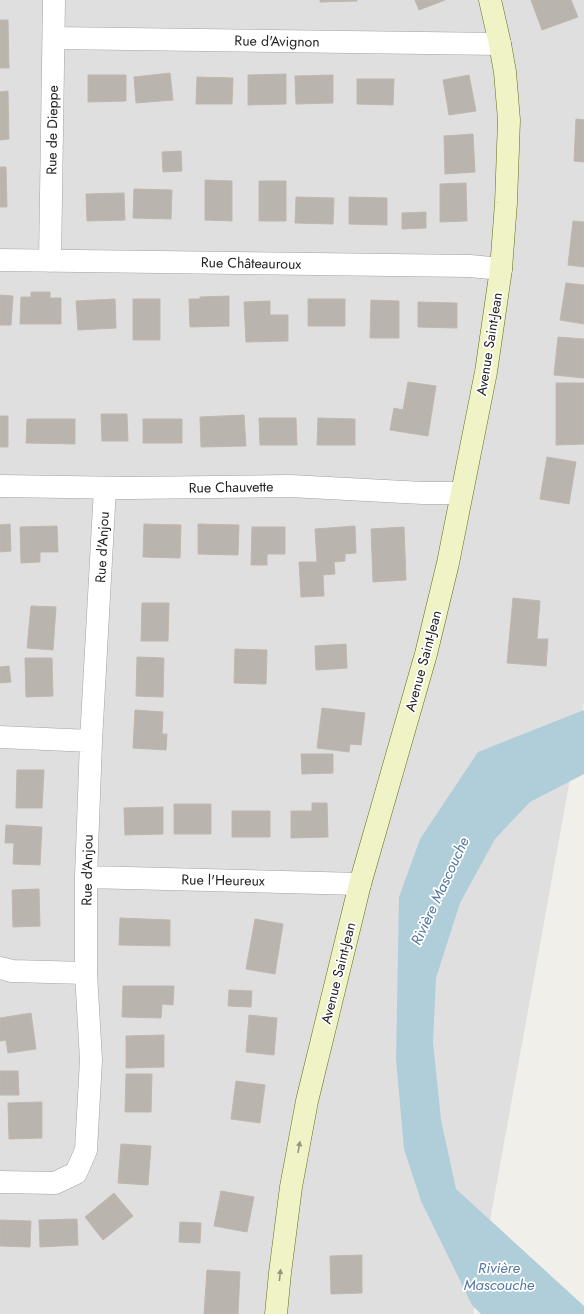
<svg xmlns="http://www.w3.org/2000/svg" width="584" height="1314" font-family="Jost,sans-serif">
  <style>
    .residential { fill: #e0dfdf }
    .water { fill: #afced9 }
    .building { fill: #bab4af; stroke: #c1b7ad }
    .lines { fill: none; stroke-linecap: round; stroke-linejoin: round }
    .street-casing { stroke: #a3a3a3; stroke-width: 23 }
    .secondary-casing { stroke: #626f12; stroke-width: 23 }
    .street { stroke: #fff; stroke-width: 22 }
    .secondary { stroke: #eff3c5; stroke-width: 22 }
    .oneway { fill: #93957c }
    .labels { text-anchor: middle; stroke-width: 3.5; stroke-linejoin: round; paint-order: stroke }
    .street-label { font-size: 14px; fill: #222; stroke: #fff }
    .water-label { font-size: 15px; font-style: italic; fill: #5478a0; stroke: #fff }
  </style>
  <rect width="100%" height="100%" fill="#f1efea"/>
  <path class="residential" d="M0,0H584V702L473,1314H0Z"/>
  <path class="water" d="M584,710V774L530,802L495,839L460,903L436,978L433,1042L441,1120L456,1189L584,1306V1314H481L472,1305L421,1201L404,1149L396,1059L399,897L420,839L478,752Z"/>
  <path class="building" d="M320,0H357V1L320,2Z
    M415,0H445L419,10Z
    M531,0H571L578,17L542,30Z
    M0,20H8L9,68H0Z
    M170,73L173,100L136,103L134,77Z
    M286,74V104L248,105V75Z
    M88,75H126V101L88,102Z
    M333,75V103L296,104L295,76Z
    M469,75L476,111L449,115L443,80Z
    M197,77L233,78L232,104H196Z
    M357,79H394L393,105L357,104Z
    M8,91L9,139L0,140V92Z
    M576,119L584,120V162L574,161Z
    M473,134L475,172L445,174L444,136Z
    M181,151L182,171L163,172L162,152Z
    M0,167H6L7,207H0Z
    M205,180L232,181V221L205,220Z
    M259,181H286V221H259Z
    M466,183L467,221L440,222V184Z
    M134,189L172,190L171,219L133,218Z
    M124,193L125,220L87,221L86,194Z
    M296,197L334,198L333,224L295,223Z
    M349,197L387,198V225L349,224Z
    M426,212V228L402,229V213Z
    M573,221L584,222V267L568,265Z
    M566,283L584,285V324L560,320Z
    M31,292H50V298H61V324H20L21,297H31Z
    M0,295L13,296L11,325H0Z
    M229,296V326L190,327L189,299H200V297Z
    M115,299L116,328L78,330L76,301Z
    M133,299H160V340H133Z
    M308,299H345V326H308Z
    M371,300L399,301V338H370Z
    M270,301V315H288V341L246,342L244,302Z
    M418,302L457,303V328L418,327Z
    M558,337L584,339V378L554,375Z
    M408,382L436,386L428,436L390,430L394,408L403,410Z
    M556,383H584V444L556,445Z
    M101,414H127L128,441H102Z
    M244,415L246,446L201,447L200,417Z
    M0,416H8V447H0Z
    M259,418H296L297,445H260Z
    M318,418L355,419V445H317Z
    M27,419H75V444L26,443Z
    M143,419H182V443H143Z
    M547,457L576,462L569,504L540,499Z
    M10,524L11,551L0,552V525Z
    M144,524L181,525L180,558L143,557Z
    M198,524L239,525L238,555L198,554Z
    M57,526L58,552H40V562L21,563L20,527Z
    M355,526L356,553L345,554V561L334,562L335,574L323,575L324,596L301,597L299,562H317L315,529Z
    M252,527H285V554H267V565H251Z
    M404,527L406,580L373,582L371,529Z
    M513,598L540,601L537,639H548L546,666L507,663Z
    M142,603H169L168,641H141Z
    M31,606L56,607L53,650L27,648Z
    M346,644L347,668L316,670L315,646Z
    M235,649L267,650L266,684L234,683Z
    M137,657L164,658L163,697L136,696Z
    M25,658H52L53,696L26,697Z
    M9,666L11,682L0,683V667Z
    M322,708L365,713L361,745L350,744L349,752L317,748Z
    M135,710L163,712L162,734H167L166,750L133,748Z
    M301,754H333V773L302,774Z
    M17,770H44L42,808H16Z
    M312,803H327L328,837L291,838V811H312Z
    M174,804H211V834H174Z
    M163,807V834L125,835L124,808Z
    M232,811H270V837H232Z
    M6,825L42,827L40,865L13,864L14,843H5Z
    M39,889L40,926L13,927L12,890Z
    M120,918L170,920V946L119,945Z
    M255,919L283,924L275,974L246,969Z
    M123,986H174L173,1005L162,1004L161,1018L122,1017Z
    M229,990L252,991L251,1007L228,1006Z
    M31,1013L36,1049L8,1053L6,1040L0,1041V1018Z
    M249,1015L277,1018L274,1055L246,1052Z
    M164,1035V1067L126,1068V1036Z
    M0,1071H18L19,1095H0Z
    M126,1074H152L151,1112H125Z
    M236,1081L265,1085L260,1123L231,1119Z
    M42,1102V1138L9,1139L8,1103Z
    M121,1144L151,1146L148,1185L118,1183Z
    M221,1191L254,1197L247,1232L214,1226Z
    M114,1193L133,1216L103,1240L85,1217Z
    M77,1219L78,1245L40,1247L39,1220Z
    M0,1220L31,1221L30,1247L0,1246Z
    M180,1222L201,1223L200,1243L179,1242Z
    M362,1255V1293L331,1294L330,1256Z
    M207,1270L240,1272L238,1314H204Z"/>
  <g class="lines">
    <defs>
      <path id="street" d="M54,38L500,44
        M0,260L470,266L501,269
        M50,261L54,0
        M0,486L130,488L290,486L423,493H461
        M0,737L91,741
        M86,877L360,884
        M0,968L12,971L86,973
        M0,1182L55,1183L76,1173L86,1150L91,1060L86,973V877L91,741L105,488"/>
      <path id="secondary" d="M276,1314L280,1273L291,1187L307,1101L360,884L426,654L448,563L486,372L501,269L506,203L509,120L505,72L500,44L490,0"/>
    </defs>
    <use href="#street" class="street-casing"/>
    <use href="#secondary" class="secondary-casing"/>
    <use href="#street" class="street"/>
    <use href="#secondary" class="secondary"/>
  </g>
  <defs><path id="oneway-solid" d="M-6-.8H1V-3.2L6.5 0L1 3.2V.8H-6Z"/></defs>
  <g class="oneway">
    <use href="#oneway-solid" transform="translate(299 1147) rotate(-80)"/>
    <use href="#oneway-solid" transform="translate(280 1275) rotate(-84)"/>
  </g>
  <g class="labels">
    <g class="street-label">
      <text transform="translate(277 41) rotate(1)" y="5">Rue d'Avignon</text>
      <text transform="translate(52 130) rotate(-89)" y="5">Rue de Dieppe</text>
      <text transform="translate(251 263) rotate(1)" y="5">Rue Châteauroux</text>
      <text transform="translate(489 344) rotate(-81)" y="5">Avenue Saint-Jean</text>
      <text transform="translate(231 487) rotate(-1)" y="5">Rue Chauvette</text>
      <text transform="translate(102 547) rotate(-87)" y="5">Rue d'Anjou</text>
      <text transform="translate(423 661) rotate(-75)" y="5">Avenue Saint-Jean</text>
      <text transform="translate(87 870) rotate(-89)" y="5">Rue d'Anjou</text>
      <text transform="translate(223 880) rotate(1)" y="5">Rue l'Heureux</text>
      <text transform="translate(338 973) rotate(-76)" y="5">Avenue Saint-Jean</text>
    </g>
    <g class="water-label">
      <text transform="translate(440 891) rotate(-65)" y="5">Rivière Mascouche</text>
      <text x="499" y="1273">Rivière<tspan x="499" dy="17">Mascouche</tspan></text>
    </g>
  </g>
</svg>
